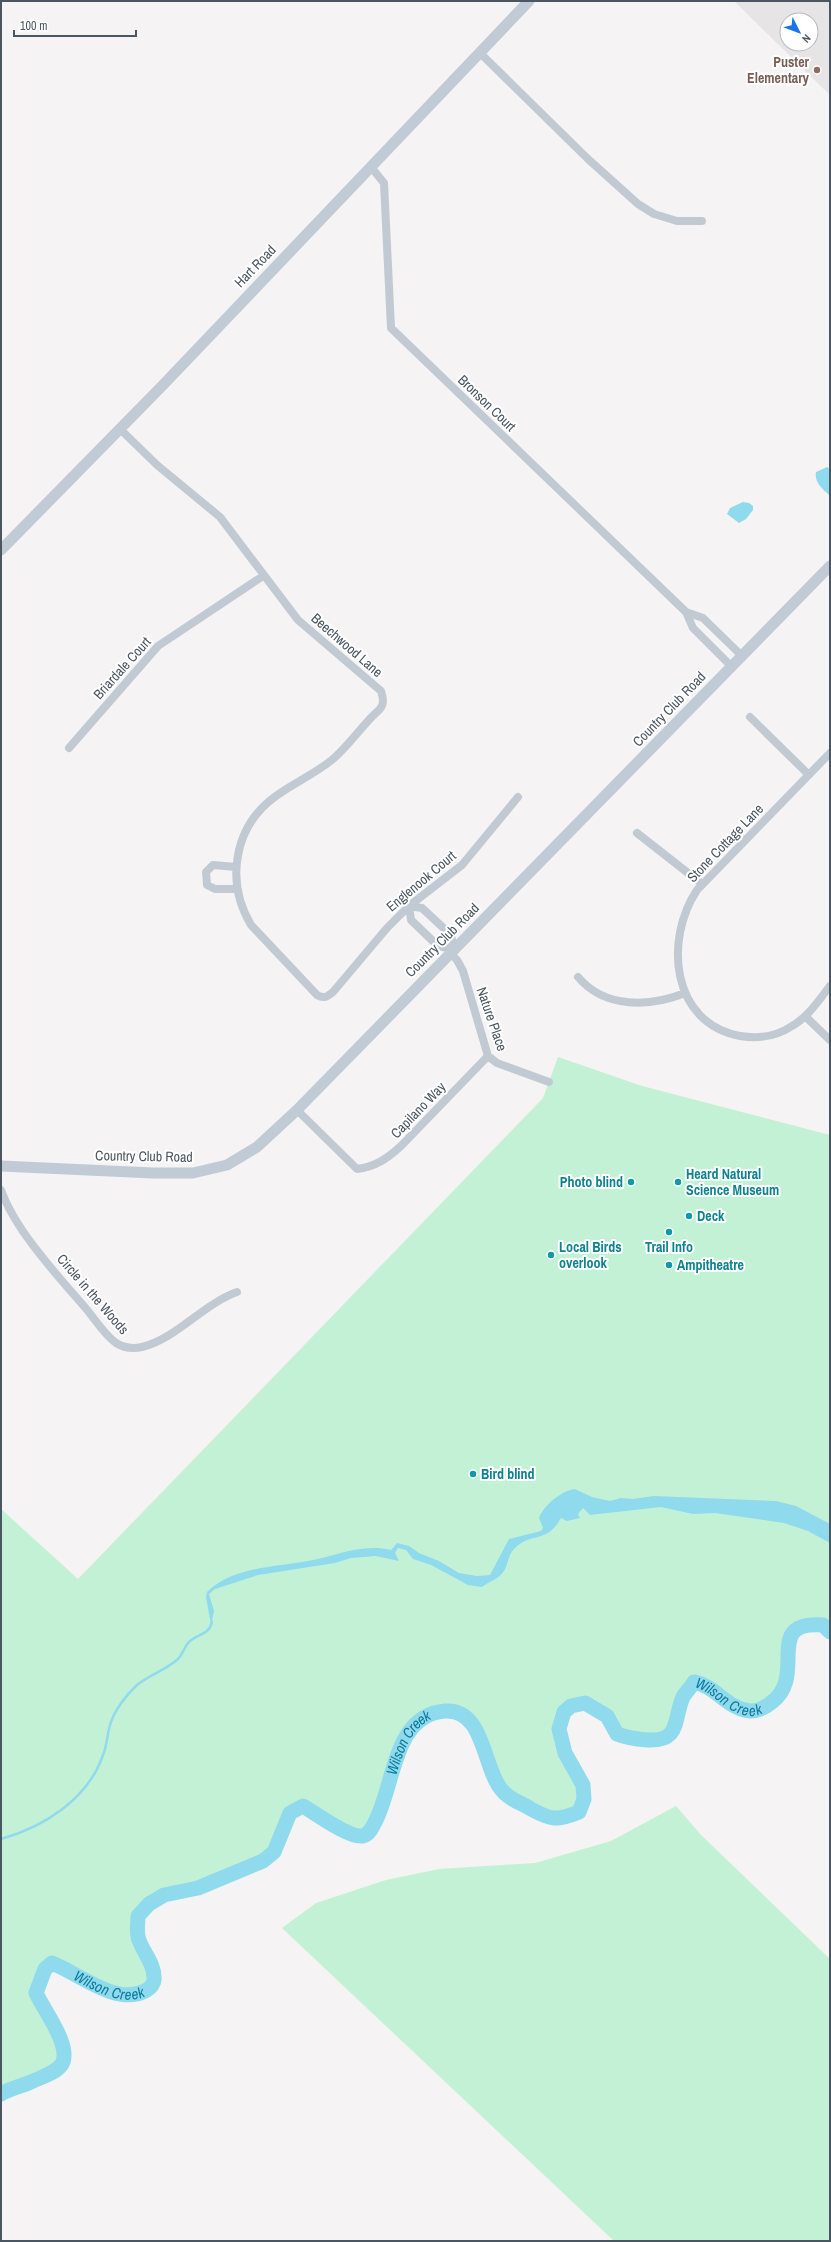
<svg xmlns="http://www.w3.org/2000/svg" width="831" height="2242" font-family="'Archivo Narrow',sans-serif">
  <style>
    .education { fill: #e6e4e5; fill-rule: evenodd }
    .green { fill: #c3f1d5 }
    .water { fill: #90daee }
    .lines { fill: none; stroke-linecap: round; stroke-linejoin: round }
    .stream { stroke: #90daee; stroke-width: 2.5 }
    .river { stroke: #90daee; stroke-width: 15 }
    .street { stroke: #c1cad2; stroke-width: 8 }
    .secondary { stroke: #c1cbd6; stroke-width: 11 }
    .education-dot { fill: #8d6e63; stroke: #fff; stroke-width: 1.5 }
    .culture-dot { fill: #0f9aa8; stroke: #fff; stroke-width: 1.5 }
    .labels { text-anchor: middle; stroke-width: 4; stroke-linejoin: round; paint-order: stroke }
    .education-label { font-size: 14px; font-weight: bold; fill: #785e54; stroke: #fff; text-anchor: end }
    .street-label { font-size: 14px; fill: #4a5661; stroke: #fff }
    .culture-label { font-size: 14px; font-weight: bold; fill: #0d838f; stroke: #fff; text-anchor: start }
    .water-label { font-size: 15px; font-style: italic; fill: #0c7c9b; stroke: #fff }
  </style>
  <rect width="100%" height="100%" fill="#f5f3f3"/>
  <path class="education" d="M734,1H830V95ZM787,20H811V44H787Z"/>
  <path class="green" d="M558,1057L642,1086L830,1135V1631L824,1624C761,1619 807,1675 773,1701C766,1706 759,1710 750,1710C726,1709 717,1686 694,1682C691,1686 685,1691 683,1697C678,1707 678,1720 673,1730C663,1747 633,1739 618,1734L607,1715L585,1703C571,1706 564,1707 560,1721C554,1746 575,1763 582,1785C585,1795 582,1803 578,1812C558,1820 552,1819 533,1809C521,1802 508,1799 501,1788C483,1762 486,1714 448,1710C443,1710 437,1712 433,1713C383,1725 400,1817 361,1835L347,1832L303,1805L290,1812L274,1852L263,1860L198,1887L164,1894L148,1904L137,1916C137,1923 135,1935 138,1942C143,1956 154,1967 153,1984C125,2010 80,1974 52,1962L44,1968L35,1993C42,2008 71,2049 59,2064C52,2073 40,2076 30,2081C21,2085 10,2087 1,2092V1509L78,1579L543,1098Z
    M676,1806L701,1835L830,1959V2241H614L282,1928L316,1903L386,1880L439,1869L535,1863L611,1841Z"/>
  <path class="water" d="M827,467L830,469V496C823,489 814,483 816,472Z
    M743,502L749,503L753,506V510L746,519L739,523L727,514L730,508Z
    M575,1489L592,1497L610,1501L621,1498L633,1499L654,1496L776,1501L796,1506L830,1524V1543L808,1531L784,1523L715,1513L693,1514L661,1507L590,1515L583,1508L578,1514L580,1518L567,1521L561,1518C546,1545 531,1531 514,1549C508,1555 508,1565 504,1571C498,1580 489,1581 482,1587L468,1585L431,1565L413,1559L406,1550L398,1548L395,1553L399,1561L376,1556L351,1558L335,1563L258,1575L215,1589L209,1594L214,1611L211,1625L206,1597L207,1592C232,1567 275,1567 308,1561C337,1556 360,1543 391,1550L397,1543L409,1546L419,1553L439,1561L459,1573L477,1576L490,1575L509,1539L541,1531L543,1528L539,1518C544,1505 561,1491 575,1489Z"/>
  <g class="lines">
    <path class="stream" d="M1,1839C44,1827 88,1799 103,1755C107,1746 107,1735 110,1725C114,1711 126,1695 137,1685C149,1675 166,1670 178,1659C183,1654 185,1645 190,1641C198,1634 209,1635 212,1622"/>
    <path class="river" id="s1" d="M1,2094C10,2088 23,2086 33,2081C42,2077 56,2073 62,2064C72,2046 43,2009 36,1993L45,1969L52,1963C78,1973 116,2006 145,1991C151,1988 155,1983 154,1977C154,1963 143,1952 139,1940C136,1933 138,1923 138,1916L149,1904L164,1895L198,1888L263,1861L274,1852L290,1813L303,1806C315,1813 349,1838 362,1836C369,1835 371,1829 374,1824C395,1787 392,1715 445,1711C484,1708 483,1767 501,1789C509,1800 520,1802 531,1809C551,1820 557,1821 579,1812L584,1799L583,1785L565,1753L559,1729L564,1712L571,1706L585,1703L607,1716L617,1734C627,1738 636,1739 647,1740C681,1742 673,1720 683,1697C686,1692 691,1687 694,1682C716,1686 727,1709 750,1711C758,1711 766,1707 772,1702C808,1675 762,1620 823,1625L830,1632"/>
    <path class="street" d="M480,53L588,159L638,204L654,214L677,221H702
      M371,167L384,183L391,328L686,612L693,628L731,666
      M120,429L157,465L220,517L298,620L381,691C387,709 378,709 368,721C356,734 346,748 333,759C315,774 295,782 276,796C234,826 225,881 251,925L317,995C324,999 327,997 333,992L387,928L409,906L462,865L518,797
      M686,612L703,618L742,656
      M750,717L809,775
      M69,748L158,646L263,576
      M830,753L697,890C664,940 671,1023 740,1036C758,1039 777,1036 792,1026C808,1017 819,1000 830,986
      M637,833L702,884
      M236,867L213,865L206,872L207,885L215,889H237
      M409,906L422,908L451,935L454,949L438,946L411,920Z
      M450,953L457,960L463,971L488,1056L497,1063L549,1082
      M578,977C605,1009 650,1007 685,993
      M805,1016L830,1040
      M297,1110L357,1169C375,1167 388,1158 401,1146L488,1056
      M1,1190C16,1232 59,1277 88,1311C96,1321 105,1335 116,1343C124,1348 133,1349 142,1347C176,1339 203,1304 237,1292"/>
    <path class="secondary" d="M1,550L163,385L529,1
      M1,1166L153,1173H193L227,1165L257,1147L297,1110L830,566"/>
  </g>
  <circle class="education-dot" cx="817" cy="70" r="4"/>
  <g class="culture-dot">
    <circle cx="631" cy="1182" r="4"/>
    <circle cx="678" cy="1182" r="4"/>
    <circle cx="689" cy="1216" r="4"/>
    <circle cx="669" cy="1232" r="4"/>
    <circle cx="551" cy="1255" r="4"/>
    <circle cx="669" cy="1265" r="4"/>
    <circle cx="473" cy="1474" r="4"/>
  </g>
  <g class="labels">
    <g class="education-label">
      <text x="809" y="67">Puster<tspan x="809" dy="16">Elementary</tspan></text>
    </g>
    <g class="street-label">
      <text transform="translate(255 266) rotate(-46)" y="5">Hart Road</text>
      <text transform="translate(487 403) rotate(44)" y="5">Bronson Court</text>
      <text transform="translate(347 645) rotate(41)" y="5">Beechwood Lane</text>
      <text transform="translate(122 668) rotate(-48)" y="5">Briardale Court</text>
      <text transform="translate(669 709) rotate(-46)" y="5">Country Club Road</text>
      <text transform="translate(725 843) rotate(-46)" y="5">Stone Cottage Lane</text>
      <text transform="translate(421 881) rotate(-40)" y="5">Englenook Court</text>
      <text transform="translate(442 940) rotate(-45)" y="5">Country Club Road</text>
      <text transform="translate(492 1019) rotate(71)" y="5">Nature Place</text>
      <text transform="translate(418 1110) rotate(-46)" y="5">Capilano Way</text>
      <text transform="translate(144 1156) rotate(1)" y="5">Country Club Road</text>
      <text transform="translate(93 1294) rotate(49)" y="5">Circle in the Woods</text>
    </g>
    <g class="culture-label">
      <text x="686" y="1179">Heard Natural<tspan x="686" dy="16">Science Museum</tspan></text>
      <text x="623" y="1187" text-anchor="end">Photo blind</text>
      <text x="697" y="1221">Deck</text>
      <text x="559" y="1252">Local Birds<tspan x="559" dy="16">overlook</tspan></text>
      <text x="669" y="1252" text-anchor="middle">Trail Info</text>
      <text x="677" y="1270">Ampitheatre</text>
      <text x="481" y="1479">Bird blind</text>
    </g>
    <g class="water-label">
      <text dy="5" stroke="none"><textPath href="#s1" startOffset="1320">Wilson Creek</textPath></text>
      <text dy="5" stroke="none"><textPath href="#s1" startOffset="748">Wilson Creek</textPath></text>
      <text dy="5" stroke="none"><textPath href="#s1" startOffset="244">Wilson Creek</textPath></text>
    </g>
  </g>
  <rect width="831" height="2242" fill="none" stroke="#4a5661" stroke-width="4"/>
  <g transform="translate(799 32) rotate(132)"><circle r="19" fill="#ffffff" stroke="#b7bbc0"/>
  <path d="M0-3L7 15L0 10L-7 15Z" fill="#1a73e8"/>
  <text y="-6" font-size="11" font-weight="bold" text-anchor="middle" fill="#4a5661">N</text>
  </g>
  <path d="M14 30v6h122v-6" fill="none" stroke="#4a5661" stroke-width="2"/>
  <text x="20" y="30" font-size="12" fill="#4a5661" stroke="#ffffff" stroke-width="3" paint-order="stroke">100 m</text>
</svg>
